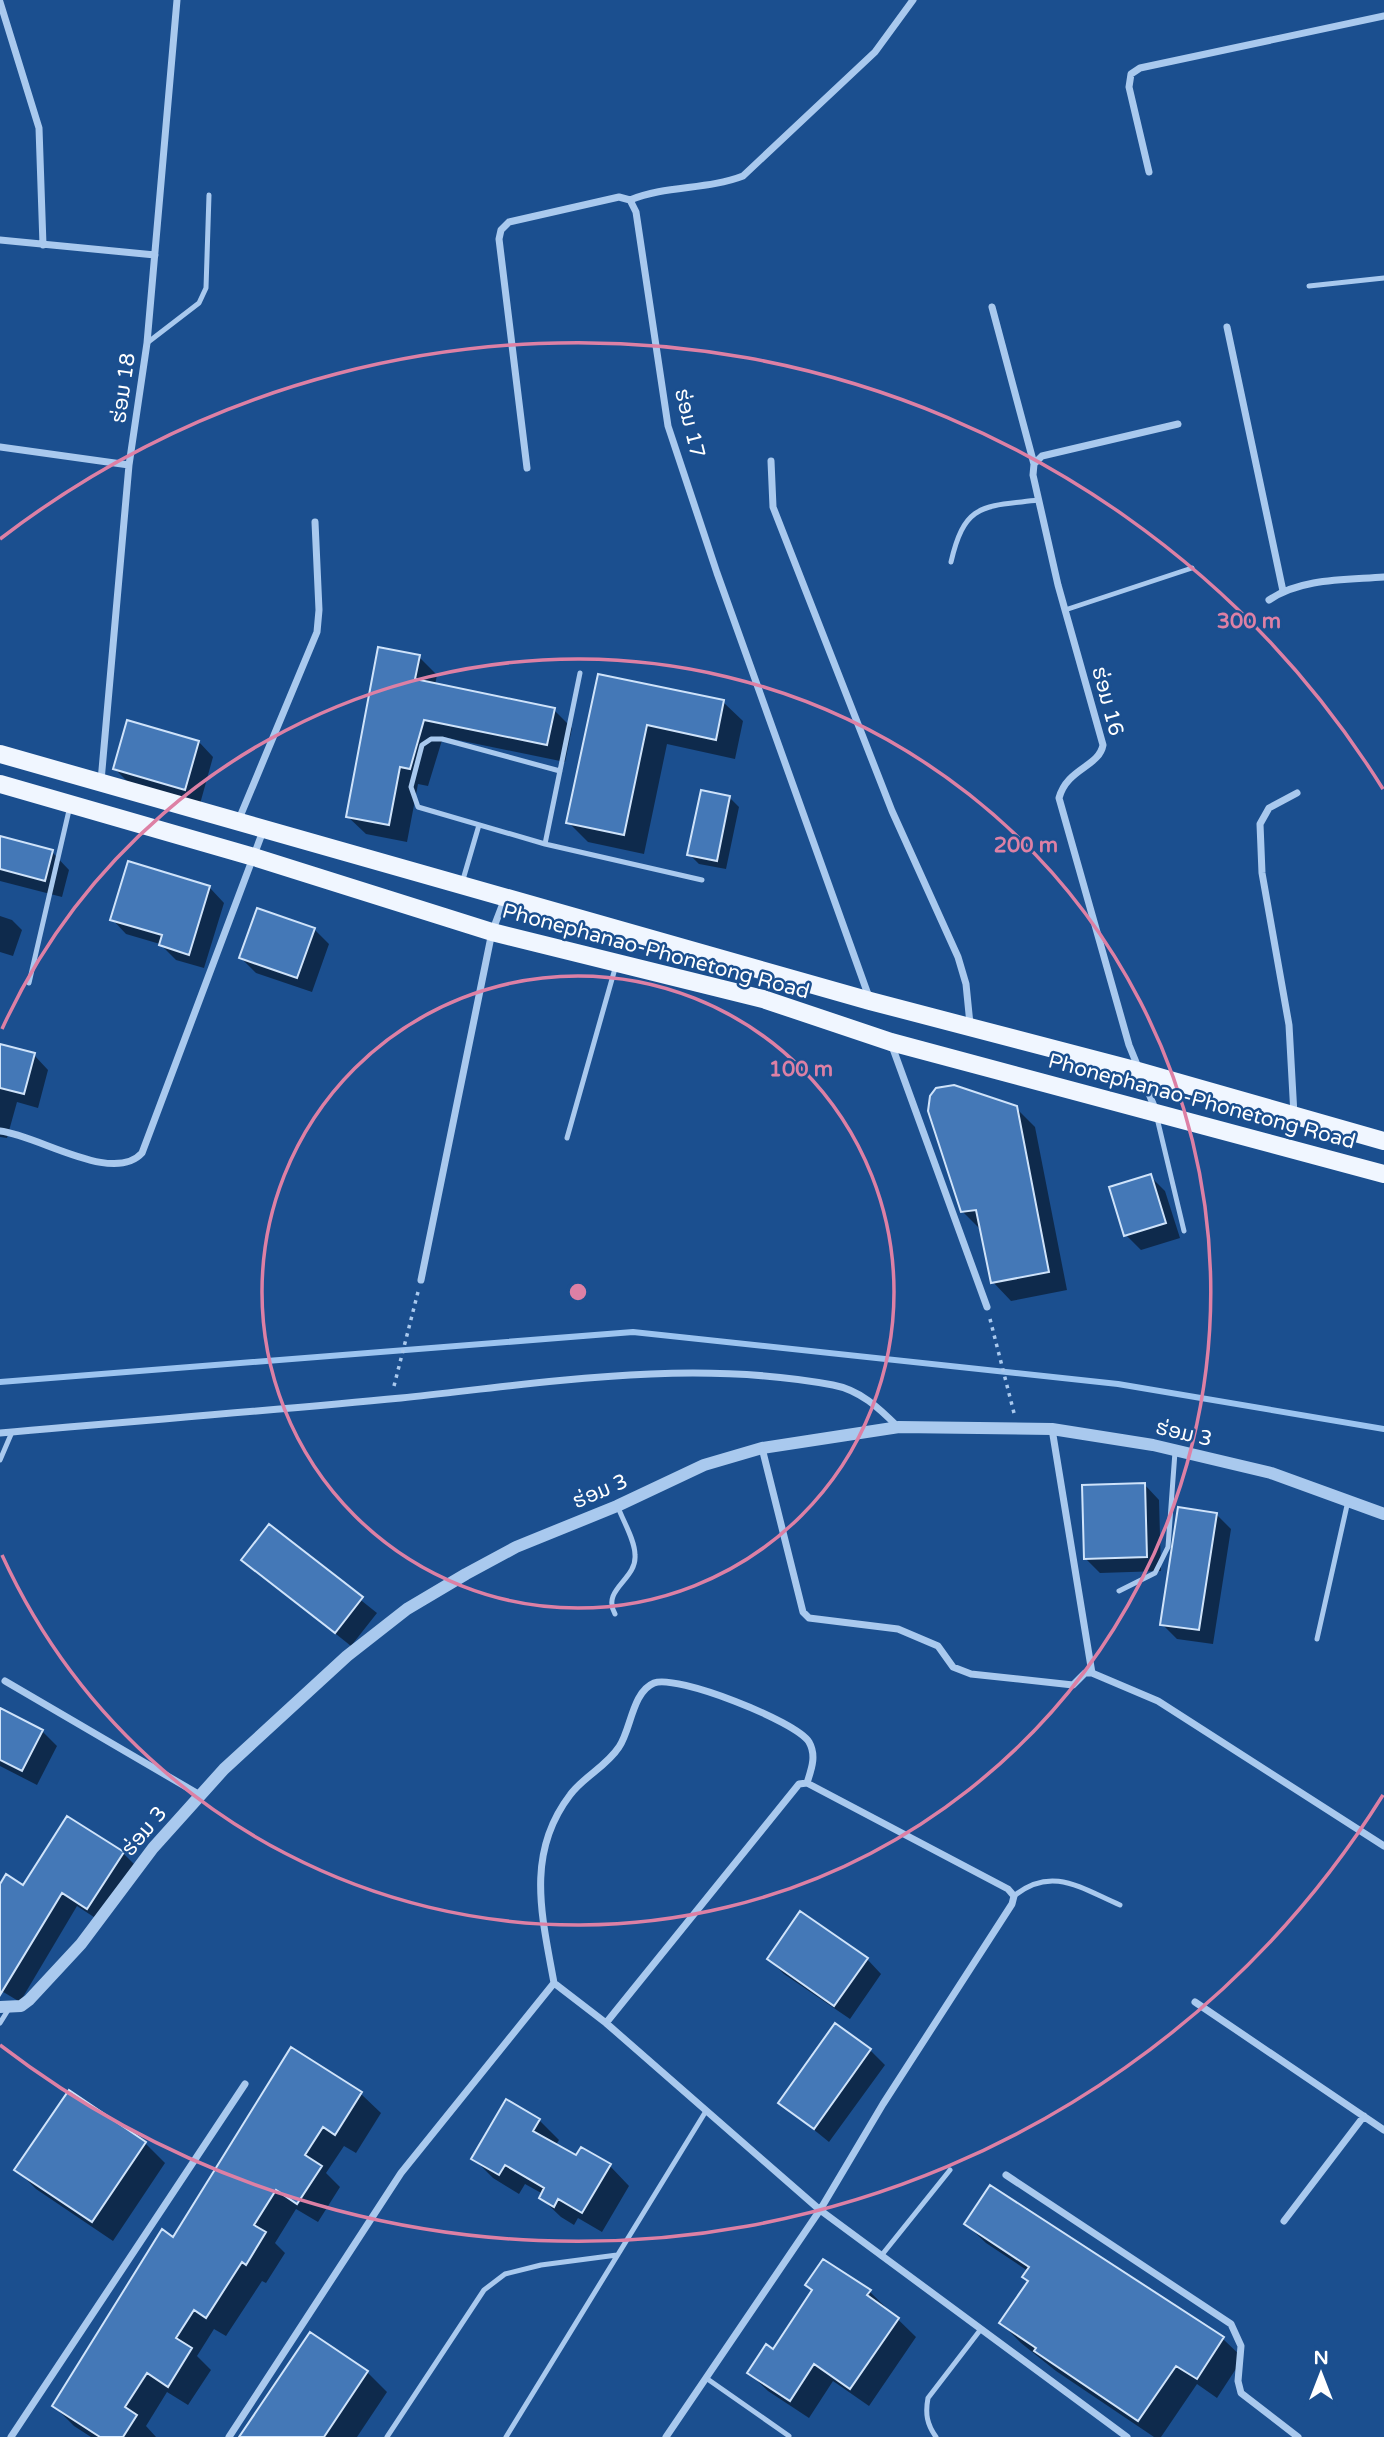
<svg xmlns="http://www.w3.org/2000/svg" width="1384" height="2437" font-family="'Varela Round','Noto Sans Lao',sans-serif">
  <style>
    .shadow { fill: #0007 }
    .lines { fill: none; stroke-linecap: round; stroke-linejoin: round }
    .stream { stroke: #9cc4f0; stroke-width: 6 }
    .building { fill: #4478b7; stroke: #cfe3fa; stroke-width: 2 }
    .path { stroke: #a9c9ee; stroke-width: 3.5; stroke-dasharray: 3.5 5; stroke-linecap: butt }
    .service { stroke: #a9c9ee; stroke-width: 5 }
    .minor { stroke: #a9c9ee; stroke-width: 7 }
    .tertiary { stroke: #a9c9ee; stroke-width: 12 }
    .primary { stroke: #f0f6ff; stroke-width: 18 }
    .ring { fill: none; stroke: #dd80a5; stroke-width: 3.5 }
    .labels { text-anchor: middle; stroke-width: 5; stroke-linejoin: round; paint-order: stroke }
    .street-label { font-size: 21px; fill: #fff; stroke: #1b4f8f }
    .centre { fill: #dd80a5; stroke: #1b4f8f; stroke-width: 3.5 }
    .ring-label { font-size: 21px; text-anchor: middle; font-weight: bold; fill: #dd80a5; stroke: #1b4f8f; stroke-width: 5; stroke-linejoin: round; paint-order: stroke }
  </style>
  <rect width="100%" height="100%" fill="#1b4f8f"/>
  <path class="shadow" d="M419,657L437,675L435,685L554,710L572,728L565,762L443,737L428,786L418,784L407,842L366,834L347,816Z
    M599,676L723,702L743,721L735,759L667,744L644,854L588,842L568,822Z
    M199,742L213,757L200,804L130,784L115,769Z
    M729,797L739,807L726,869L699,864L689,854Z
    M0,838L52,852L69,870L62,897L0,881Z
    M129,863L210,888L224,903L204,968L176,960L160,944L126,934L112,919Z
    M0,916L12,920L22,930L13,956L0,952Z
    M314,929L329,944L312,992L256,973L241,958Z
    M0,1046L34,1055L48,1070L38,1108L17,1102L7,1138L0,1137Z
    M1016,1108L1035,1127L1067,1290L1011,1301L993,1282L981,1230L962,1211Z
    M1150,1176L1165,1191L1180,1238L1141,1250L1126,1235Z
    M1145,1485L1159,1500L1161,1571L1100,1573L1085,1558Z
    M1216,1514L1231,1529L1213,1644L1177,1639L1162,1624Z
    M269,1527L377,1613L351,1646L243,1560Z
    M0,1710L42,1731L57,1746L37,1785L0,1766Z
    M68,1818L123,1853L138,1868L103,1923L77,1906L20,2002L0,1990V1887H24Z
    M769,1959H867L881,1974L850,2019L784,1974Z
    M291,2049L361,2094L381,2113L356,2153L344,2146L326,2173L340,2187L318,2222L296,2209L275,2243L285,2253L266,2283L262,2281L226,2336L214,2329L197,2356L211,2370L188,2405L167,2392L146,2426L156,2437H91L74,2426L54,2406L173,2239Z
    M870,2050L885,2065L829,2142L780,2102Z
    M539,2120L559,2140L556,2145L577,2158L610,2166L629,2186L602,2232L578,2218L574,2225L561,2217L541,2198L543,2194L525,2184L519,2194L493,2178L473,2158Z
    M145,2143L165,2163L113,2241L36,2189L17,2170Z
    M990,2187L1223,2339L1243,2358L1217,2398L1197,2384L1161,2437H1154L1056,2371L1021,2343L1001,2323L1029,2282L1024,2277L1028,2271L986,2243L966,2224Z
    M823,2262L870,2292L916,2337L869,2406L833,2381L809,2418L768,2391L749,2373L773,2351L813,2291Z
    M311,2334L367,2372L387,2392L357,2437H242Z"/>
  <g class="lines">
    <path class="stream" d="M0,1382L633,1332L1118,1384L1384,1429"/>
  </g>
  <path class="building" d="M378,647L420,655L415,679L555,708L547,745L424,720L410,769L400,767L389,825L346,817Z
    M598,674L724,700L716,740L647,725L624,835L566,823Z
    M127,720L199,741L185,790L113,769Z
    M701,790L730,796L717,861L687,855Z
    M0,836L53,850L45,881L0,869Z
    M128,861L210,886L189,955L159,945L162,935L110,920Z
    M257,908L315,928L297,978L239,958Z
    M0,1044L35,1053L24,1094L0,1088Z
    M954,1085L1017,1106L1049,1272L991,1283L976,1210L961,1212L928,1111L930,1096L936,1088Z
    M1151,1174L1166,1223L1124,1236L1109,1187Z
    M1145,1483L1147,1557L1084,1559L1082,1485Z
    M1178,1507L1217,1513L1199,1630L1160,1625Z
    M269,1524L363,1597L335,1633L241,1560Z
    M0,1708L43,1730L22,1771L0,1760Z
    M67,1816L124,1852L87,1909L62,1893L0,1995V1884L6,1874L23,1885Z
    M800,1911L868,1958L834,2006L767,1959Z
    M835,2023L871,2049L814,2129L778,2103Z
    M291,2047L362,2092L335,2135L323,2127L305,2155L322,2166L297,2204L276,2190L254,2225L266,2232L246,2265L242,2262L206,2318L194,2310L176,2338L192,2348L168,2387L147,2373L125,2407L137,2415L123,2437H100L52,2406L162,2229L173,2237Z
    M69,2090L146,2142L92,2222L14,2170Z
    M506,2099L540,2119L533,2131L576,2155L581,2147L611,2164L582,2213L558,2199L554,2207L539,2198L544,2188L505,2165L499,2175L471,2159Z
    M990,2185L1224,2337L1197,2379L1176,2366L1138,2421L1034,2351L1036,2348L999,2323L1028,2281L1022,2277L1029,2267L964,2224Z
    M823,2259L871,2290L867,2295L899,2318L850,2389L814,2364L790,2401L747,2373L766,2344L773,2349L812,2290L805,2285Z
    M310,2332L368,2371L324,2437H239Z"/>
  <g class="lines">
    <path class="path" d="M990,1319L1014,1413
      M394,1386L418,1292"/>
    <path class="service" d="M1309,286L1384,278
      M147,343L199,303L206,288L209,195
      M951,562C965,502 983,507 1038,500
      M1065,610L1192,568
      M560,771L442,739H431L422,745L411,787L418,807L545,844L702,880
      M545,844L580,673
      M462,883L479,825
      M29,983L70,806
      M1157,1118L1184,1231
      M567,1138L616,965
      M0,1460L12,1432
      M1119,1591L1155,1573L1168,1547L1175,1452
      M615,1614C601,1589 637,1580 635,1555C635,1540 623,1521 618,1507
      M1317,1639L1348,1501
      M1014,1896C1052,1865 1082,1889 1120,1905
      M0,2023L10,2007
      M881,2256L950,2170
      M706,2378L789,2436
      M387,2437L484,2290L505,2274L541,2265L617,2255
      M506,2437L706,2111
      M936,2437C927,2424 925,2414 928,2398L981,2329"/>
    <path class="minor" d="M0,2L39,128L43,245
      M1149,172L1129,87L1131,74L1140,68L1384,16
      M630,200C666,185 707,190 743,176L875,52L913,0
      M0,240L155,255
      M992,307L1034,464
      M1227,327L1283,591
      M0,447L129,465
      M771,461L773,507L892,811L958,957L966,984L970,1024
      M527,468L499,239L501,230L509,222L619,197L630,200L636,212L668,426L717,573L870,1000
      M1269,600C1301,578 1346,580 1384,577
      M101,781L129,465L147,343L177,0
      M239,819L317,632L319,610L315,522
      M892,1046L987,1307
      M1156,1111L1129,1045L1059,798C1067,768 1099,767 1103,745L1058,585L1033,475L1034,464L1042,456L1178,424
      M1294,1115L1289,1025L1262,873L1260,824L1269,808L1297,793
      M0,1131C38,1135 113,1185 142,1153L263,831
      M421,1280L492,932L505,898
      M1052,1429L1092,1673
      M0,1433C133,1421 267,1411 401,1398C544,1383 689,1358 833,1385C860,1390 879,1408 898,1427
      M762,1448L803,1612L809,1618L898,1629L938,1646L953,1667L971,1674L1073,1685L1085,1673H1092L1158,1701L1384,1846
      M5,1681L200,1795
      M807,1783C811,1770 817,1756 809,1742C796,1721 676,1674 654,1683C632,1692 631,1730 619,1747C606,1767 583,1777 570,1795C525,1854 542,1916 554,1983L606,2023L820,2210L1127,2437
      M1195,2002L1384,2130
      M606,2023L799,1784L807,1783L1008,1889L1014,1896L1012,1904L883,2104L820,2210L666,2437
      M1006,2175L1231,2324L1241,2346L1238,2381L1241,2393L1298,2437
      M1284,2221L1364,2116
      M11,2437L245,2084
      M229,2437L401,2173L554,1983"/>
    <path class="tertiary" d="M0,2007L21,2006L29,2000L81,1944L153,1848L224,1769L347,1656L407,1609L466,1574L516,1547L617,1506L704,1465L762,1448L899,1427L1052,1429L1153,1445L1271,1473L1384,1514"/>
    <path class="primary" d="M0,754L870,1001L1138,1071L1384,1141
      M0,784L254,857L492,932L763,999L891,1042L1384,1174"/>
  </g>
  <g class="ring">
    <circle cx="578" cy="1292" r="316"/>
    <path d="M2 1029A633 633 0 1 1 2 1555"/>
    <path d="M1383 1795A949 949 0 0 1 0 2045M0 539A949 949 0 0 1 1383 789"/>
  </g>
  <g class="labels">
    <g class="street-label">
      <text transform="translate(123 388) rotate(-82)" y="7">ຮ່ອມ 18</text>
      <text transform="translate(690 423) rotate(76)" y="7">ຮ່ອມ 17</text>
      <text transform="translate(1108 701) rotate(75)" y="7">ຮ່ອມ 16</text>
      <text transform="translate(656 951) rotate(15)" y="7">Phonephanao-Phonetong Road</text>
      <text transform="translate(1202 1101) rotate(15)" y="7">Phonephanao-Phonetong Road</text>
      <text transform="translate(1184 1433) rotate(13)" y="7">ຮ່ອມ 3</text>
      <text transform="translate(600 1491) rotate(-23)" y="7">ຮ່ອມ 3</text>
      <text transform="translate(144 1831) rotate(-50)" y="7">ຮ່ອມ 3</text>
    </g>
  </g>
  <circle cx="578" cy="1292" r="10" class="centre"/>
  <g class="ring-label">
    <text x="1249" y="628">300 m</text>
    <text x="1026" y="852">200 m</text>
    <text x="801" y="1076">100 m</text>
  </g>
  <g transform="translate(1321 2374)" stroke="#1b4f8f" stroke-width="5" paint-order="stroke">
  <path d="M0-5L12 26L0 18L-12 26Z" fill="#ffffff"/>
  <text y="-10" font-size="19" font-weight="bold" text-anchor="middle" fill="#ffffff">N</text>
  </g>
</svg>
